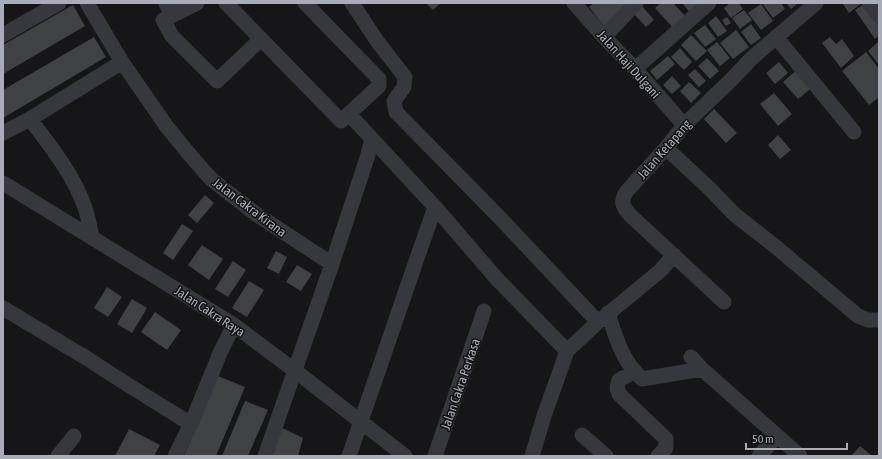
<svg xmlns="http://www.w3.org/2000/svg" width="882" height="459" font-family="'Asap Condensed',sans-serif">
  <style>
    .building { fill: #404145 }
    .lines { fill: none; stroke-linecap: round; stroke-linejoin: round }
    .minor { stroke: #37383d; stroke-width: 15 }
    .labels { text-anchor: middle; stroke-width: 3; stroke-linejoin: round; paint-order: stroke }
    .street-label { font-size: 13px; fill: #a8adb8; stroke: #111113 }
  </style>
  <rect width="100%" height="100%" fill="#161618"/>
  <path class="building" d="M426,3H441L433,10Z
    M594,3H629L604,26L589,7Z
    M661,3H673L687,18L674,29L655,8Z
    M682,3H706L692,15Z
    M730,3H739L743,9L731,18L724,8Z
    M762,3H781L785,9L773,18Z
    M786,3H798L791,9Z
    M842,3H862L849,13Z
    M761,4L773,21L761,30L748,13Z
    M864,4L879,26V36L875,39L855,10Z
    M73,5L85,26L3,74V45Z
    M642,6L654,20L646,27L634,14Z
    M744,10L752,20L740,29L732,18Z
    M716,16L727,31L718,37L708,23Z
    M727,17L731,23L726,26L722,20Z
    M751,24L761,38L751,45L741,32Z
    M705,25L716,39L705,47L694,33Z
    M736,30L749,47L733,59L720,43Z
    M691,35L707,51L696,61L681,45Z
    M94,37L106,57L3,118V90Z
    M830,37L836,44L842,39L854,56L841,68L822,43Z
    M879,41V65L868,51Z
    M717,42L730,58L720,66L707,50Z
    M680,48L692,62L684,70L671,57Z
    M866,52L879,69V97L869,105L842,71Z
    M668,56L675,64L657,80L650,71Z
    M707,58L719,71L710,79L698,66Z
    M779,62L788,73L775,84L766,73Z
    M799,68L814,86L798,99L783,82Z
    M695,69L706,81L699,87L688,75Z
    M672,76L681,86L672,94L663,85Z
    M689,82L701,93L691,103L680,91Z
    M774,93L792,114L778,126L760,104Z
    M714,109L737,133L726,143L704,119Z
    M778,135L791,150L780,159L768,145Z
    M205,195L214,203L197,223L188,215Z
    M182,224L193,231L173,260L163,253Z
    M202,245L223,259L209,280L188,265Z
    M276,251L287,257L279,274L267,268Z
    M233,261L246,270L228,297L215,289Z
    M297,265L312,274L301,291L286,282Z
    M249,281L264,290L247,317L232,308Z
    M107,287L122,297L108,317L94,308Z
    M132,299L147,308L132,333L117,324Z
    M155,312L181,330L167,350L141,332Z
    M218,376L245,387L216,456H184Z
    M245,401L268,410L248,456H222Z
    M280,427L303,438L298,456H266Z
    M129,429L160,445L154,456H115Z
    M860,446L872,456H851Z"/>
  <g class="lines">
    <path class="minor" d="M87,3L122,62L167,127L190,155L211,179L256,214L332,264
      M166,3L167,6L173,3
      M197,3L163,20L172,36L217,81L261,39
      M226,3L341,121L379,86V79L305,3
      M352,3L377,41L405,77L404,87L394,101L396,112L502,220L598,322
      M574,3L604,37L635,69L684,125
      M869,3L879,16
      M3,35L59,3
      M604,37L636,3
      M776,37L854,132
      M635,69L709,3
      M349,114L435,207L497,279L567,351
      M30,119C50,146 73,174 84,205C88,215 90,227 92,238
      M3,133L30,119L122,62
      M666,148L710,189L734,214L776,247L858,316L868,320H879
      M3,183L234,325L294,370L405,456
      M724,302L630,215C622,206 620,201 627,191L666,148L684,125L731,80L752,58L816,3
      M3,308L88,359L114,376L149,398L191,424
      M608,313C616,338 622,361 642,379L702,369
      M691,357L702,369L800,456
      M634,372L619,380L617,388L619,394L666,439V448L658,456
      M582,435L606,456
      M58,456L74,436
      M175,456L191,424L220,353L234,325
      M265,456L332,264L367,158L372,139
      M349,456L414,267L435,207
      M435,456L484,311
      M532,456L544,416L567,351L598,322L660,271L674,255
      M759,456L777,436"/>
  </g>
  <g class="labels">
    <g class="street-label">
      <text transform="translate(629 64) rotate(48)" y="5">Jalan Haji Dulgani</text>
      <text transform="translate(664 149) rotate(-49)" y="5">Jalan Ketapang</text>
      <text transform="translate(250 207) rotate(37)" y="5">Jalan Cakra Kirana</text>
      <text transform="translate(210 311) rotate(33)" y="5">Jalan Cakra Raya</text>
      <text transform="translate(460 384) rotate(-71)" y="5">Jalan Cakra Perkasa</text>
    </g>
  </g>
  <rect width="882" height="459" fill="none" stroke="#a8adb8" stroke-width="8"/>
  <path d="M746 443v6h101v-6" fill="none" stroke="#a8adb8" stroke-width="2"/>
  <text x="752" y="443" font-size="12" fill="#a8adb8" stroke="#111113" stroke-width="3" paint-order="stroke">50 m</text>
</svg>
